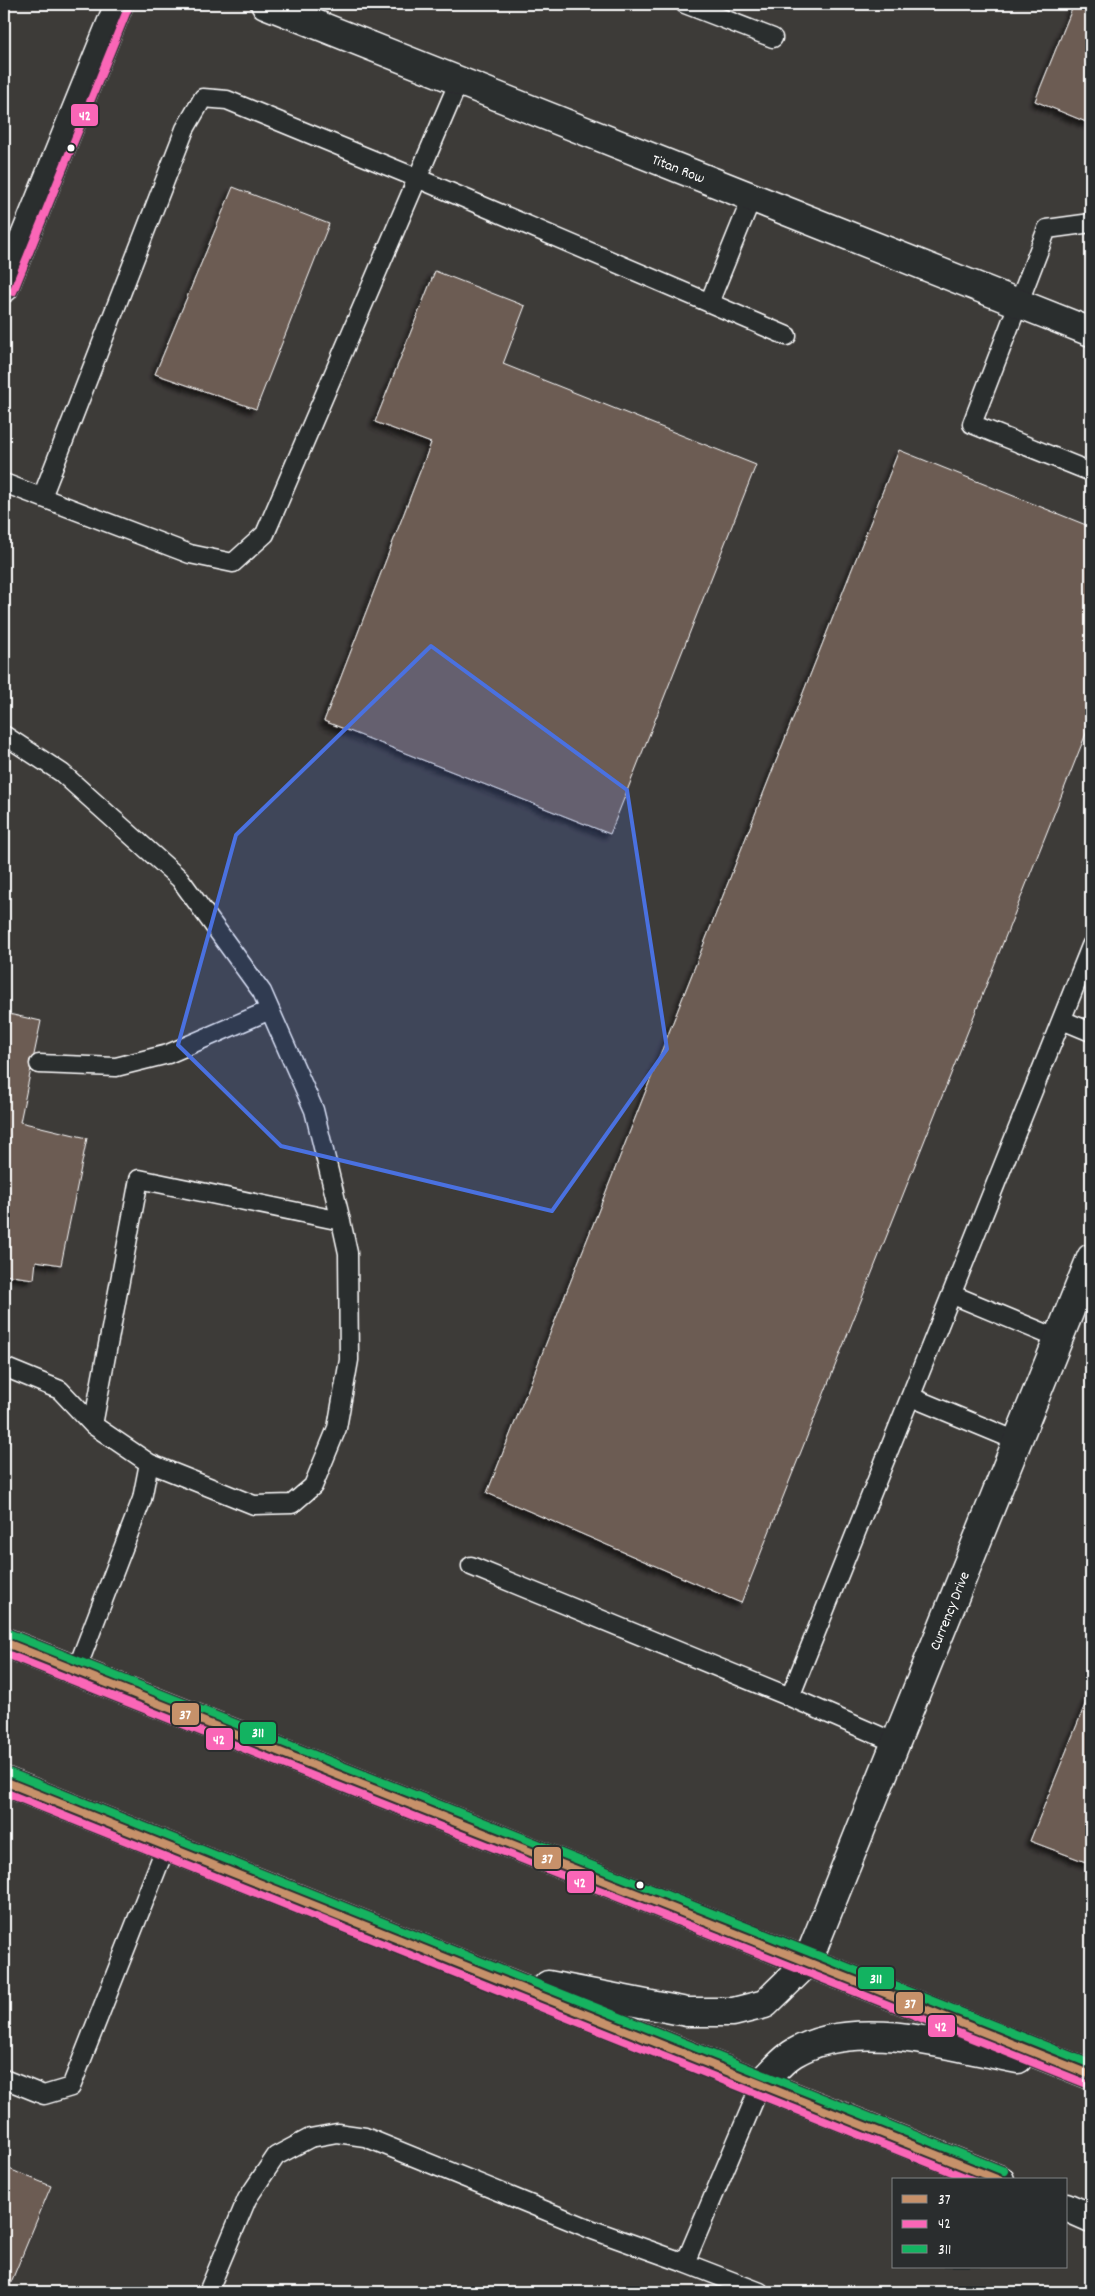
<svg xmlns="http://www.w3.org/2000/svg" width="1095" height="2296" font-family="Dekko,sans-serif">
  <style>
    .built { fill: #3e3b39; fill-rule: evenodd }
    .building { fill: #6c5c53; stroke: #fff; filter: url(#shadow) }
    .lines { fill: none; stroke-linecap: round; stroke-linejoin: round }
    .service-casing { stroke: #fff; stroke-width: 21 }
    .minor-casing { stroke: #fff; stroke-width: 31 }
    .tertiary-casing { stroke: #fff; stroke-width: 31 }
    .primary-casing { stroke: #fff; stroke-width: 31 }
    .service { stroke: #2a2d2e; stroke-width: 18 }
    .minor { stroke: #2a2d2e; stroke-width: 28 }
    .tertiary { stroke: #2a2d2e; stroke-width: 28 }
    .primary { stroke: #2a2d2e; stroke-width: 28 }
    .bus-1-casing { stroke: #2a2d2e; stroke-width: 11 }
    .bus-2-casing { stroke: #2a2d2e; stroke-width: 11 }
    .bus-3-casing { stroke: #2a2d2e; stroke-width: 11 }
    .bus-1 { stroke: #c7916a; stroke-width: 8 }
    .bus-2 { stroke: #fa66b7; stroke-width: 8 }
    .bus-3 { stroke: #13b361; stroke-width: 8 }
    .marked { fill: #4a71e0; fill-opacity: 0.2; stroke: #4a71e0; stroke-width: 4; stroke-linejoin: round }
    .bus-dot { fill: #fff; stroke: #2a2d2e; stroke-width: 2 }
    .labels { text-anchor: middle; stroke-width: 4.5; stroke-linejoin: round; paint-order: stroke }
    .street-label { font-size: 15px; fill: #fff; stroke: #2a2d2e }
    .line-badge { stroke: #2a2d2e; stroke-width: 2 }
    .badge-label { font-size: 14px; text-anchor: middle; font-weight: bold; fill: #fff }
  </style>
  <defs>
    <filter id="shadow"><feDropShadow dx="-4.5" dy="4.5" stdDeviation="2.5" flood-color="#0009"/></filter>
  </defs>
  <rect width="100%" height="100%" fill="#2a2d2e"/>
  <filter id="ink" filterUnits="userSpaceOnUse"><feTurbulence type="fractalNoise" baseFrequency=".02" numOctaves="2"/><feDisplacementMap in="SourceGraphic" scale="10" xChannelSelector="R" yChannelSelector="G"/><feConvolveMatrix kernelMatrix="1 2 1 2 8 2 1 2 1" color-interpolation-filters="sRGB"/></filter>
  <g filter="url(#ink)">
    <path class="built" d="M4,4H1091V2292H4ZM894,2180H1066V2267H894Z"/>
    <path class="building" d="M1074,4H1091V124L1035,101Z
      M233,187L329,224L256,409L155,374Z
      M435,271L525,306L503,364L756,465L610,834L324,721L431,443L375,422Z
      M899,450L1091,527V721L741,1603L487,1493Z
      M4,1013L41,1021L20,1122L87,1138L61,1265L36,1261L34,1279L4,1275Z
      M1091,1690V1864L1030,1841Z
      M4,2167L51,2186L7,2292H4Z"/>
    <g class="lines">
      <defs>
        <path id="service" d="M685,4L773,38
          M1091,223L1047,229L972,424L1091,472
          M709,303L752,197
          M4,483L190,554L233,563L265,534L459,81
          M42,497L185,129L203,98L227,100L417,178L787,336
          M4,735L62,773L180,879L262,992L314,1110L341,1221L348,1253L349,1360L337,1428L313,1486L292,1504L254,1505L149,1463L93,1425L60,1390L4,1367
          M1062,1020L1091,1032
          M39,1064L116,1067L168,1054L270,1010
          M953,1295L1059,1339
          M911,1397L1017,1441
          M93,1425L139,1179L341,1221
          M471,1566L790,1697L1091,946
          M76,1671L142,1499L149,1463
          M790,1697L896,1743
          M4,2079L44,2095L71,2087L166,1846
          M208,2292L247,2199L276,2156L310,2138L337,2133L365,2137L593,2230L685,2263
          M760,2292L685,2263L761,2084"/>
        <g id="minor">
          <path id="s1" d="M265,4L1091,332"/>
          <path id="s2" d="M807,1963L1091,1258"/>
        </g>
        <path id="tertiary" d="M4,288L119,4"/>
        <path id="primary" d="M4,1642L1091,2075
          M4,1781L1000,2180
          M548,1985L687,2012H733L765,2004L807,1963
          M761,2084C771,2074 782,2060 794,2053C855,2016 952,2047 1018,2059
          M1066,2207L1091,2218"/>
      </defs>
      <use href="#service" class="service-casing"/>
      <use href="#minor" class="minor-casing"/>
      <use href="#tertiary" class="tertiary-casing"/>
      <use href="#primary" class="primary-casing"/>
      <use href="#service" class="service"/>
      <use href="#minor" class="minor"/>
      <use href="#tertiary" class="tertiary"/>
      <use href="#primary" class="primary"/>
      <defs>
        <path id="bus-1" d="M4,1642L1091,2075
          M4,1781L999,2180"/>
        <path id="bus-2" d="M13,292L128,8
          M4,1653L1087,2084
          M4,1792L972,2180"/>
        <path id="bus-3" d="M8,1633L1091,2064
          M8,1772L1004,2171"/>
      </defs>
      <use href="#bus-1" class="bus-1-casing"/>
      <use href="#bus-2" class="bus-2-casing"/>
      <use href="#bus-3" class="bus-3-casing"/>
      <use href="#bus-1" class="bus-1"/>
      <use href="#bus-2" class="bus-2"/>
      <use href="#bus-3" class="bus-3"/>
    </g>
  </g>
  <path class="marked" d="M431,646L627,790L667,1049L552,1211L281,1146L178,1045L236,835Z"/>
  <g class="bus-dot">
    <circle cx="71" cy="148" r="4.5"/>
    <circle cx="640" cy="1885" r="4.5"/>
  </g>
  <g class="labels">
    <g class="street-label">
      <text dy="5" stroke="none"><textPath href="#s1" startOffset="445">Titan Row</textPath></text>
      <text dy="5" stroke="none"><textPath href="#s2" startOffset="380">Currency Drive</textPath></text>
    </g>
  </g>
  <g class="line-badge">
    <rect x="70" y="103" width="29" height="24" rx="5" fill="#fa66b7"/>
    <rect x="171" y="1702" width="29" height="24" rx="5" fill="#c7916a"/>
    <rect x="239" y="1721" width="38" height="24" rx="5" fill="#13b361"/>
    <rect x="205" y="1727" width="29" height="24" rx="5" fill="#fa66b7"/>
    <rect x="533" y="1846" width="29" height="24" rx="5" fill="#c7916a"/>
    <rect x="566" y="1870" width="29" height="24" rx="5" fill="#fa66b7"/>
    <rect x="857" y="1966" width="38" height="24" rx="5" fill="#13b361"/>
    <rect x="895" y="1991" width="29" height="24" rx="5" fill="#c7916a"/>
    <rect x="927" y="2014" width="29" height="24" rx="5" fill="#fa66b7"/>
  </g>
  <g class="badge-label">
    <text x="85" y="120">42</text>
    <text x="185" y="1719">37</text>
    <text x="258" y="1737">311</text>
    <text x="219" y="1744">42</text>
    <text x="547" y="1863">37</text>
    <text x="580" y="1887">42</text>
    <text x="876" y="1983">311</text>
    <text x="910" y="2008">37</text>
    <text x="941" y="2031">42</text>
  </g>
  <rect width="1095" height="2296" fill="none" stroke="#2a2d2e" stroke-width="20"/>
  <rect x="10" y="10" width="1075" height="2276" fill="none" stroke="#fff" stroke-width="2" filter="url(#ink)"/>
  <rect x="892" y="2178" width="175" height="90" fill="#2a2d2e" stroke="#7f8182"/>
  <rect x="902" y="2195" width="25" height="8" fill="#c7916a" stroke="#7f8182"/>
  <text x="938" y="2204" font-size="15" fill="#ffffff">37</text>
  <rect x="902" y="2220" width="25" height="8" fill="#fa66b7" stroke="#7f8182"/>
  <text x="938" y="2228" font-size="15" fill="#ffffff">42</text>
  <rect x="902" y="2245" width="25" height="8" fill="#13b361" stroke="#7f8182"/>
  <text x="938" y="2254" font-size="15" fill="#ffffff">311</text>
</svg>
